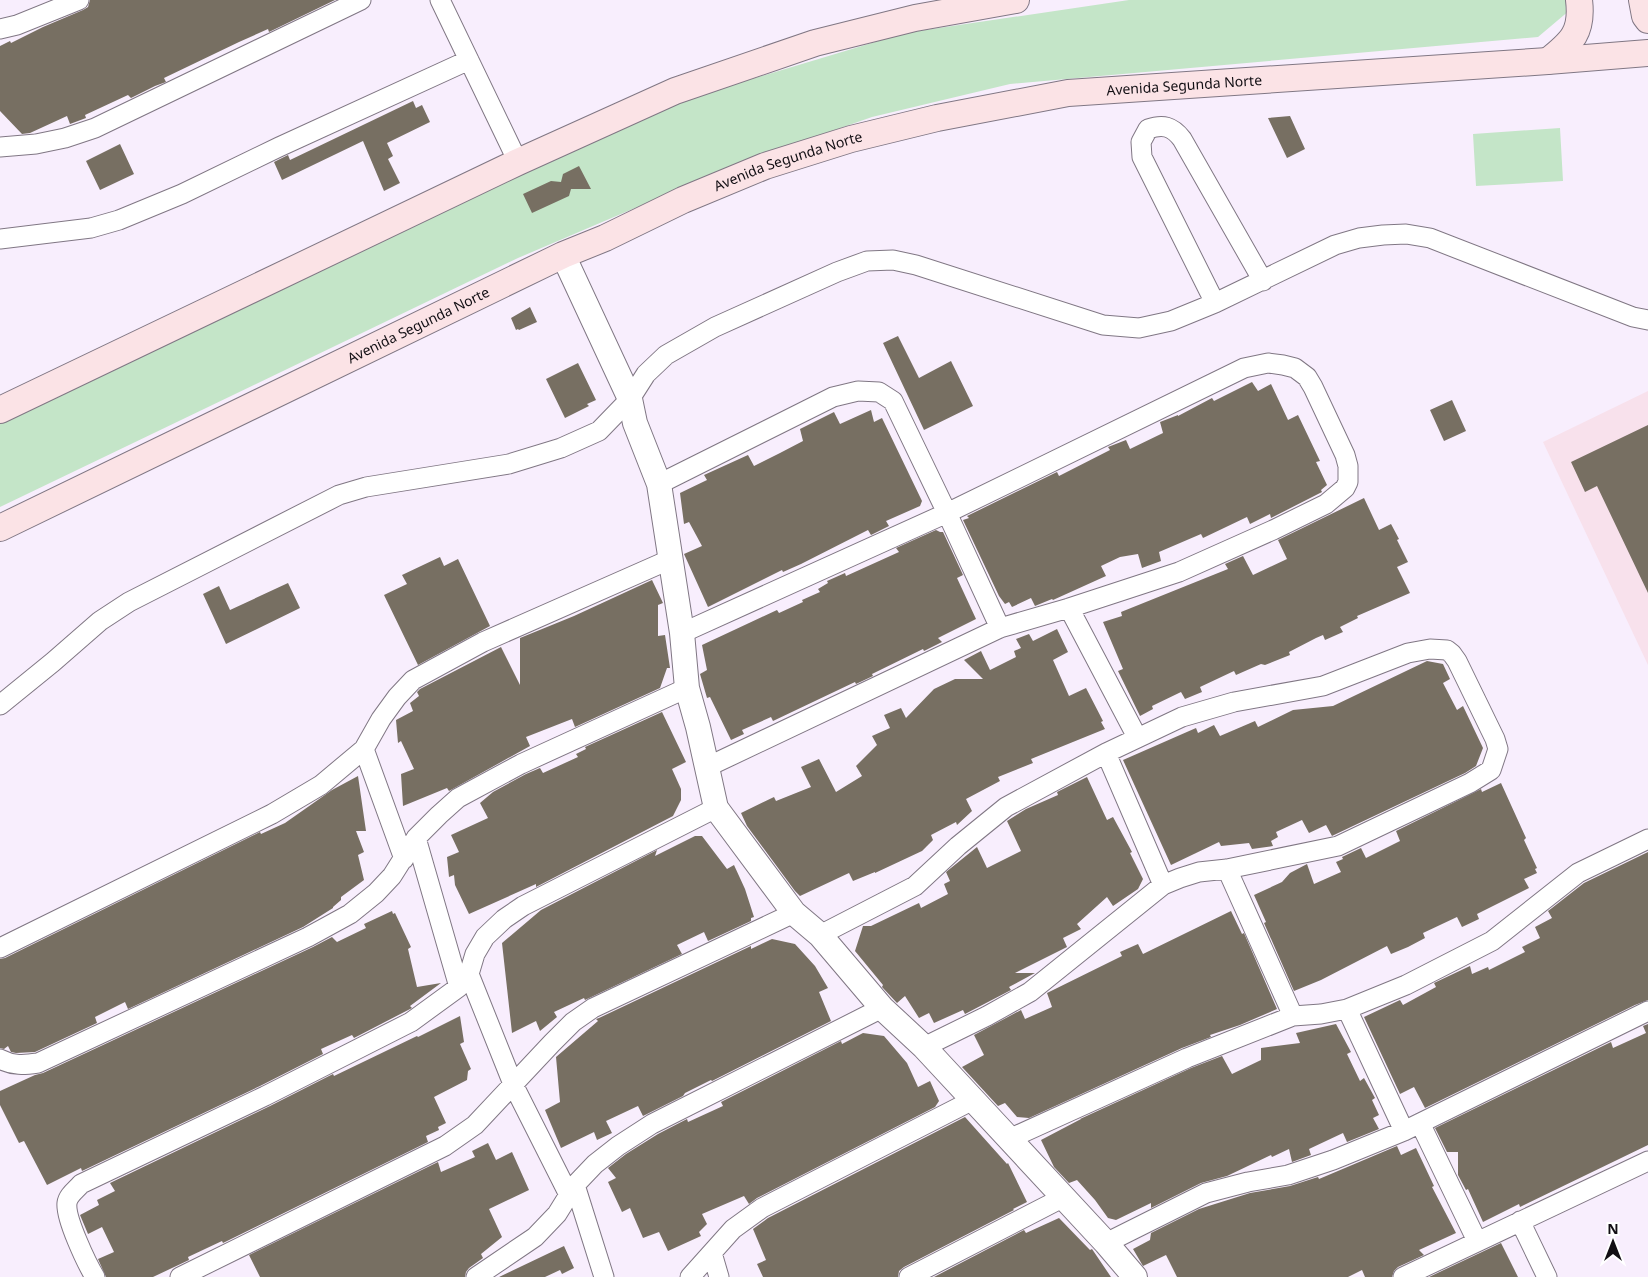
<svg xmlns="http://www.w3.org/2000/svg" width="1648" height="1277" font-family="'Noto Sans',sans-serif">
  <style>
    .education { fill: #f8e1ec }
    .green { fill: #c4e5c8 }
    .building { fill: #776f62 }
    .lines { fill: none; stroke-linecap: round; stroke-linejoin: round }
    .minor-casing { stroke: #807784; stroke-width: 21 }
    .tertiary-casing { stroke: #807784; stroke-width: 26 }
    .secondary-casing { stroke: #807784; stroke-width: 28 }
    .minor { stroke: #fff; stroke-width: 19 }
    .tertiary { stroke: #fff; stroke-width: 24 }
    .secondary { stroke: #fbe3e6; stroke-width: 26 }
    .labels { text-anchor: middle; stroke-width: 4; stroke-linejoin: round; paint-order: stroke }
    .street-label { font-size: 14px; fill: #120f14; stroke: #fff }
  </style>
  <rect width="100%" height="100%" fill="#f8eefd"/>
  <path class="education" d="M1648,391V665L1543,442Z"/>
  <path class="green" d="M1129,0H1569L1570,10L1538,37L1010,84L872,117L738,164L518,258L0,507V421L662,106L905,33Z
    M1560,128L1563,181L1476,186L1473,134Z"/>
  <path class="building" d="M90,0H335L269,32L268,29L239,42L164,78L166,82L155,86L131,98L128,95L85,115L86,118L70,124L67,116L30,133L22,134L0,111V46L10,41L11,43L43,27L83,10L88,7Z
    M413,101L416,108L422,105L430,122L387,143L393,156L388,159L400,183L384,191L363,141L282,180L274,162L288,155L290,160Z
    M1290,116L1305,149L1287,158L1268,118Z
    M120,144L134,174L100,190L86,161Z
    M579,166L591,189H571L569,196L532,213L523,194L551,181L561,182L563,174Z
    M530,307L537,322L519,330L518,329L516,330L511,318Z
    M898,336L919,378L951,361L973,406L924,430L883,343Z
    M578,363L596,400L587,404L589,406L565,418L546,379Z
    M1252,382L1258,391L1271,384L1288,420L1298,415L1320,461L1316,462L1327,485L1321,490L1322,492L1271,518L1270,514L1250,524L1247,517L1203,538L1201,534L1159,552L1161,561L1142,568L1138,554L1120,557L1101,566L1106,576L1053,600L1052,599L1035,606L1031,598L1012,607L1009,602L1005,604L999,596L963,520L969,518L967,516L1057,472L1059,476L1110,450L1108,447L1126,440L1130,449L1163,433L1160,422L1178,415V416L1212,398L1214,401Z
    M1452,400L1466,431L1444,441L1430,410Z
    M871,410L874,422L882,418L922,501L920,506L886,521L889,526L871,535L868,530L801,564L783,572L782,570L708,607L684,554L702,546L689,522L684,524L680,493L707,480L704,475L748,455L754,466L780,453L803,441L800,429L834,412L840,424Z
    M1648,425V593L1597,486L1585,492L1571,462Z
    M1364,498L1379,530L1391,524L1399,539L1397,540L1408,562L1397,567L1410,593L1357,616L1358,618L1340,627L1343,632L1325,640L1323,635L1316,638L1289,652L1290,655L1265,665L1261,664L1236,675L1234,671L1200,687L1202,692L1185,699L1181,692L1152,706L1153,709L1140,716L1118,671L1123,669L1103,622L1122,616L1121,612L1228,569L1225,564L1243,556L1253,575L1287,559L1278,540Z
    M936,530L940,532H943L963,575L957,578L976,619L938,638L942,642L924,651L923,649L872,674L873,676L856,684L855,682L773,721L771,717L742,730L744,734L731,740L710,697L707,698L700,674L707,670L702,645L777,610L779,613L803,602L802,600L820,592L818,589L828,583L827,581L845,573L846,576L899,552L896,548Z
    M440,557L444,566L458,559L490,626L418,665L384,595L407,584L402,575Z
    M652,580L663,603L658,605V636L665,635L670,668H667L660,688L575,727L572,719L526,737L530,746L449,791L447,788L403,806L401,774L414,769L401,741L398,743L396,720L413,711L410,703L419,696L417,692L420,689L501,647L520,685V638L574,616Z
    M288,583L300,608L226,644L203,594L219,586L230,610Z
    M1057,629L1068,652L1053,660L1069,696L1086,688L1103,721L1101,722L1105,729L1031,759L1033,763L998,777L1000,781L966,799L972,811L957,825L956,822L931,835L933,840L922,851L875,873V872L853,881L849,873L800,896L795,891L747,826L741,813L774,797L776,801L811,787L801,767L819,759L836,792L862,776L856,766L877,745L872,736L890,728L884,715L901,708L906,718L934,689L955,679H983L964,660L981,651L990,670L1016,657L1014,651L1021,648L1016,639L1029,634L1033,641Z
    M1427,661L1443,664L1450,679L1443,683L1457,710L1463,706L1483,748L1476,766L1465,773L1334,835L1332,836L1326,825L1309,833L1302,820L1276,832L1278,837L1271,841L1273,846L1252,849L1249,843L1221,846L1219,842L1171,865L1123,760L1196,728L1198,733L1214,725L1220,736L1255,721L1258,727L1293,710L1333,706Z
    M662,712L686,762L672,769L681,789V800L673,816L536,887V884L469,914L455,885L454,875L449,877L447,857L459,852L451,835L488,818L480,803L493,792L526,774L540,768L543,773L578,757L576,754L586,749L585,747Z
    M358,776L366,831H356L364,852L358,855L364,880L341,897V900L333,907V908L303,927L128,1009L125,1002L95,1017L97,1023L35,1052L16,1053L11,1052L8,1046L4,1049L0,1048V959L5,958L260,832L261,834L285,823L332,790Z
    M1087,777L1107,820L1113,817L1132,852L1130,853L1143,879L1138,889L1113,906L1107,897L1077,924L1081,929L1063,938L1067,947L1015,973H1035L1009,987L1011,990L965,1014L963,1010L934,1023L929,1013L919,1018L905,996L897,1003L882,987L883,985L855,951L863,926H871L919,903L921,908L948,894L944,884L950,881L946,872L977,847L987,868L1021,851L1007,821L1026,809L1058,795L1057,792Z
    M1501,783L1526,838L1524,840L1537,868L1535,869L1537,873L1524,879L1529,888L1477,914L1479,919L1462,927L1457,917L1423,933L1425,938L1408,947L1391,954L1387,946L1321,980L1294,991L1264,923L1266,922L1254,895L1282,882L1290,873L1307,864L1314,884L1341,872L1336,862L1343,859L1342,857L1361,848L1366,858L1400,841L1396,831L1481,789L1482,792Z
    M695,836H702L727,869L734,865L745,889L754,917L751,918V921L708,941L704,932L677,945L682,954L585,1000L584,998L554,1012L557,1017L540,1031L536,1021L512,1033L502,943L541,910L657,850L655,856Z
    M1648,852V1000L1635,1005L1425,1108L1414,1087L1400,1094L1364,1017L1400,1000L1403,1005L1436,987L1434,983L1470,966L1472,974L1488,967L1489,970L1525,952L1522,947L1540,938L1535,927L1552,918L1548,911L1552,908L1584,883Z
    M392,911L393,914L395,913L411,947L408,949L417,987L441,983L410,1006L412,1008L354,1038L352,1035L321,1049L323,1054L260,1086L82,1171L81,1168L47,1185L24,1141L19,1143L0,1105V1091L35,1075L43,1073L313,947L332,937L337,942L366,928L364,924Z
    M1231,911L1242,934L1244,933L1277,1009L1240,1025L1210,1035L1211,1037L1182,1048L1029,1118L1017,1117L1005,1103L998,1106L962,1067L984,1055L974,1035L1021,1010L1025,1019L1052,1007L1047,993L1122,956L1120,952L1138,944L1143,954Z
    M772,939L795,944L815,966L828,988L819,992L831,1021L712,1081L711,1080L685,1093L683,1096L643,1116L638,1106L606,1121L612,1133L597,1140L594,1132L561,1148L545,1110L560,1102L556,1057L598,1021L596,1019L599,1018L751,946V949Z
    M460,1016L464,1042L460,1044L471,1069L468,1071L467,1080L434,1097L446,1123L438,1127L439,1130L426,1136L428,1142L223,1243L222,1241L188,1257L189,1260L153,1277H106L98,1259L114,1252L102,1227L88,1234L80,1215L99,1205L97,1200L115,1191L110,1183L270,1106L333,1074L334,1076L417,1036L418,1037Z
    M1336,1024L1351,1052L1347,1054L1360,1081L1364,1078L1375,1098L1372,1100L1379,1115L1373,1118L1379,1129L1347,1142L1343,1133L1309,1149L1311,1155L1292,1162L1289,1149L1272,1157L1271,1155L1227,1176L1201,1183L1151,1208V1203L1116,1220L1108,1218L1095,1200L1077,1180L1069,1183L1054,1167L1041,1140L1081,1119H1080L1191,1068L1222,1056L1232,1074L1261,1060V1048L1300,1043L1296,1033Z
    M1648,1024V1145L1520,1207L1519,1204L1483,1222L1468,1189L1466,1190L1458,1175V1152H1447L1435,1128L1611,1042L1613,1048L1646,1033L1643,1026Z
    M863,1033L884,1036L907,1063L918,1087L930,1081L939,1101L935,1107L757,1198L749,1204L744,1196L702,1214L707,1224L699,1232L701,1236L668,1251L659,1232L643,1238L630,1208L622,1212L608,1182L616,1178L608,1168L626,1154L658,1134L687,1119L688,1122L723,1106L721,1102L841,1041L842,1044Z
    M965,1117L1007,1164L1008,1163L1027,1202L1013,1209L1014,1210L904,1267L899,1271L898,1277H763L757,1264L766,1260L753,1229L768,1218Z
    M488,1143L496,1160L512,1152L529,1190L489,1209L502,1237L481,1254L483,1258L469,1268L466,1272L465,1277H260L249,1255L438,1162L441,1172L475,1157L472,1151Z
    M1397,1146L1401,1155L1416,1148L1434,1186L1432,1187L1456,1233L1419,1250L1424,1255L1398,1267L1394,1271L1392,1277H1365L1362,1270L1348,1277H1177L1166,1255L1143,1266L1133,1249L1150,1240L1151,1233L1199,1209L1250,1193L1290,1186L1318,1177L1319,1179Z
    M1059,1218L1090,1250L1092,1249L1111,1277H934L1024,1230L1026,1233Z
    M1501,1243L1518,1277H1429Z
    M564,1246L574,1268L562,1274L560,1270L545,1277H499Z"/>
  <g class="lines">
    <defs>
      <path id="minor" d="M440,0L518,162
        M0,29L17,25L79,0
        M0,147L36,144L65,138L95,128L361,0
        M0,239L91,228L119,220L182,194L279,147L469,60
        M1215,303L1142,157L1141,142L1148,129C1163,124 1172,126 1182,139L1263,281
        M659,484L833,397L858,391L879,392L893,401L947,513L1000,628
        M1069,608L1137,737
        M682,633L947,513L1244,368L1268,363L1283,365L1295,368L1307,377L1313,387L1345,455L1348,466V482L1345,488L1326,504L1273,530L1179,572L1069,608L1000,628L707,767
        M0,705L53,662L100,621L129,602L339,495L366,487L509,464L561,448L599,431L630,399L646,374L666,355L715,327L837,272L867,261L893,260L916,265L1103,325L1139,328L1171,321L1215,303L1335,245L1359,238L1383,235L1406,234L1430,238L1633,317L1648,320
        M364,749L404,859
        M1106,753L1163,885
        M416,838L459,987
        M1227,869L1293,1016
        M820,935L915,886L958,846L1006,807L1106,753L1182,717L1234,702L1323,686L1408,653L1430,649L1447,650L1452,654L1457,661L1495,739L1498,749L1491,770L1470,783L1338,846L1227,869L1199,872L1180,878L1163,885L1030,992L987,1016L924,1047
        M0,948L272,814L321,785L364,749L381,719L397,697L413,680L483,642L671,559
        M469,974L513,1084L569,1195
        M1347,1009L1404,1131
        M0,1059C13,1066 24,1065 38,1063L308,937L350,914L376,893L392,876L416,838L439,815L458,798L521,764L687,688
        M1420,1123L1477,1241
        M1009,1139L1187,1058L1293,1016L1321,1014L1347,1009L1406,985L1492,941L1578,873L1648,839
        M575,1185L604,1277
        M1520,1221L1547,1277
        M1106,1243L1206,1193L1248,1182L1288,1175L1333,1160L1404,1131L1648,1011
        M712,1253L719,1277
        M95,1277C87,1264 65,1218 67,1203C68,1195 76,1190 81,1184L265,1096L411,1022L459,987L469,974L475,954L485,937L504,919L523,906L716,808
        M180,1277L445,1146L475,1125L552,1043L573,1022L593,1008L794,913
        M476,1277L535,1237L557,1214L575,1185L595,1164L618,1146L652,1124L882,1008
        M690,1277L733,1229L762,1208L973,1100
        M909,1277L1064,1197
        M1403,1277L1648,1161"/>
      <path id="tertiary" d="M563,255L630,399L635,423L659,484L682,633L687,688L698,727L716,808L794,913L820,935L882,1008L924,1047L1106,1243L1135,1277"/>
      <g id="secondary">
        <path d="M1642,0L1645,16L1648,20"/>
        <path d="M1548,61C1572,42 1583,32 1579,0"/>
        <path d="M0,410L518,162L675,91L815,43L915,18L1016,0"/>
        <path id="s1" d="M0,528L563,255L605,238L683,200L765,166L851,139L937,118L1068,93L1548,61L1648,53"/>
      </g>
    </defs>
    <use href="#minor" class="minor-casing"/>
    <use href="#tertiary" class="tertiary-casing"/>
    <use href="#secondary" class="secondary-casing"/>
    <use href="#minor" class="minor"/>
    <use href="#tertiary" class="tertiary"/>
    <use href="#secondary" class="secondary"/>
  </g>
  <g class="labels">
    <g class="street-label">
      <text dy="5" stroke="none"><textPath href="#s1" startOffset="1275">Avenida Segunda Norte</textPath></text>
      <text dy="5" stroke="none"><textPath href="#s1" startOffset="870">Avenida Segunda Norte</textPath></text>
      <text dy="5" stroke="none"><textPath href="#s1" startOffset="465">Avenida Segunda Norte</textPath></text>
    </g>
  </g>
  <g transform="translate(1613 1242)" stroke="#ffffff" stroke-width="4" paint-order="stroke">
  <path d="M0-4L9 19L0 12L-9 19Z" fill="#120f14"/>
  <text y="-8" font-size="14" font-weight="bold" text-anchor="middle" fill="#120f14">N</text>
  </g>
</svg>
